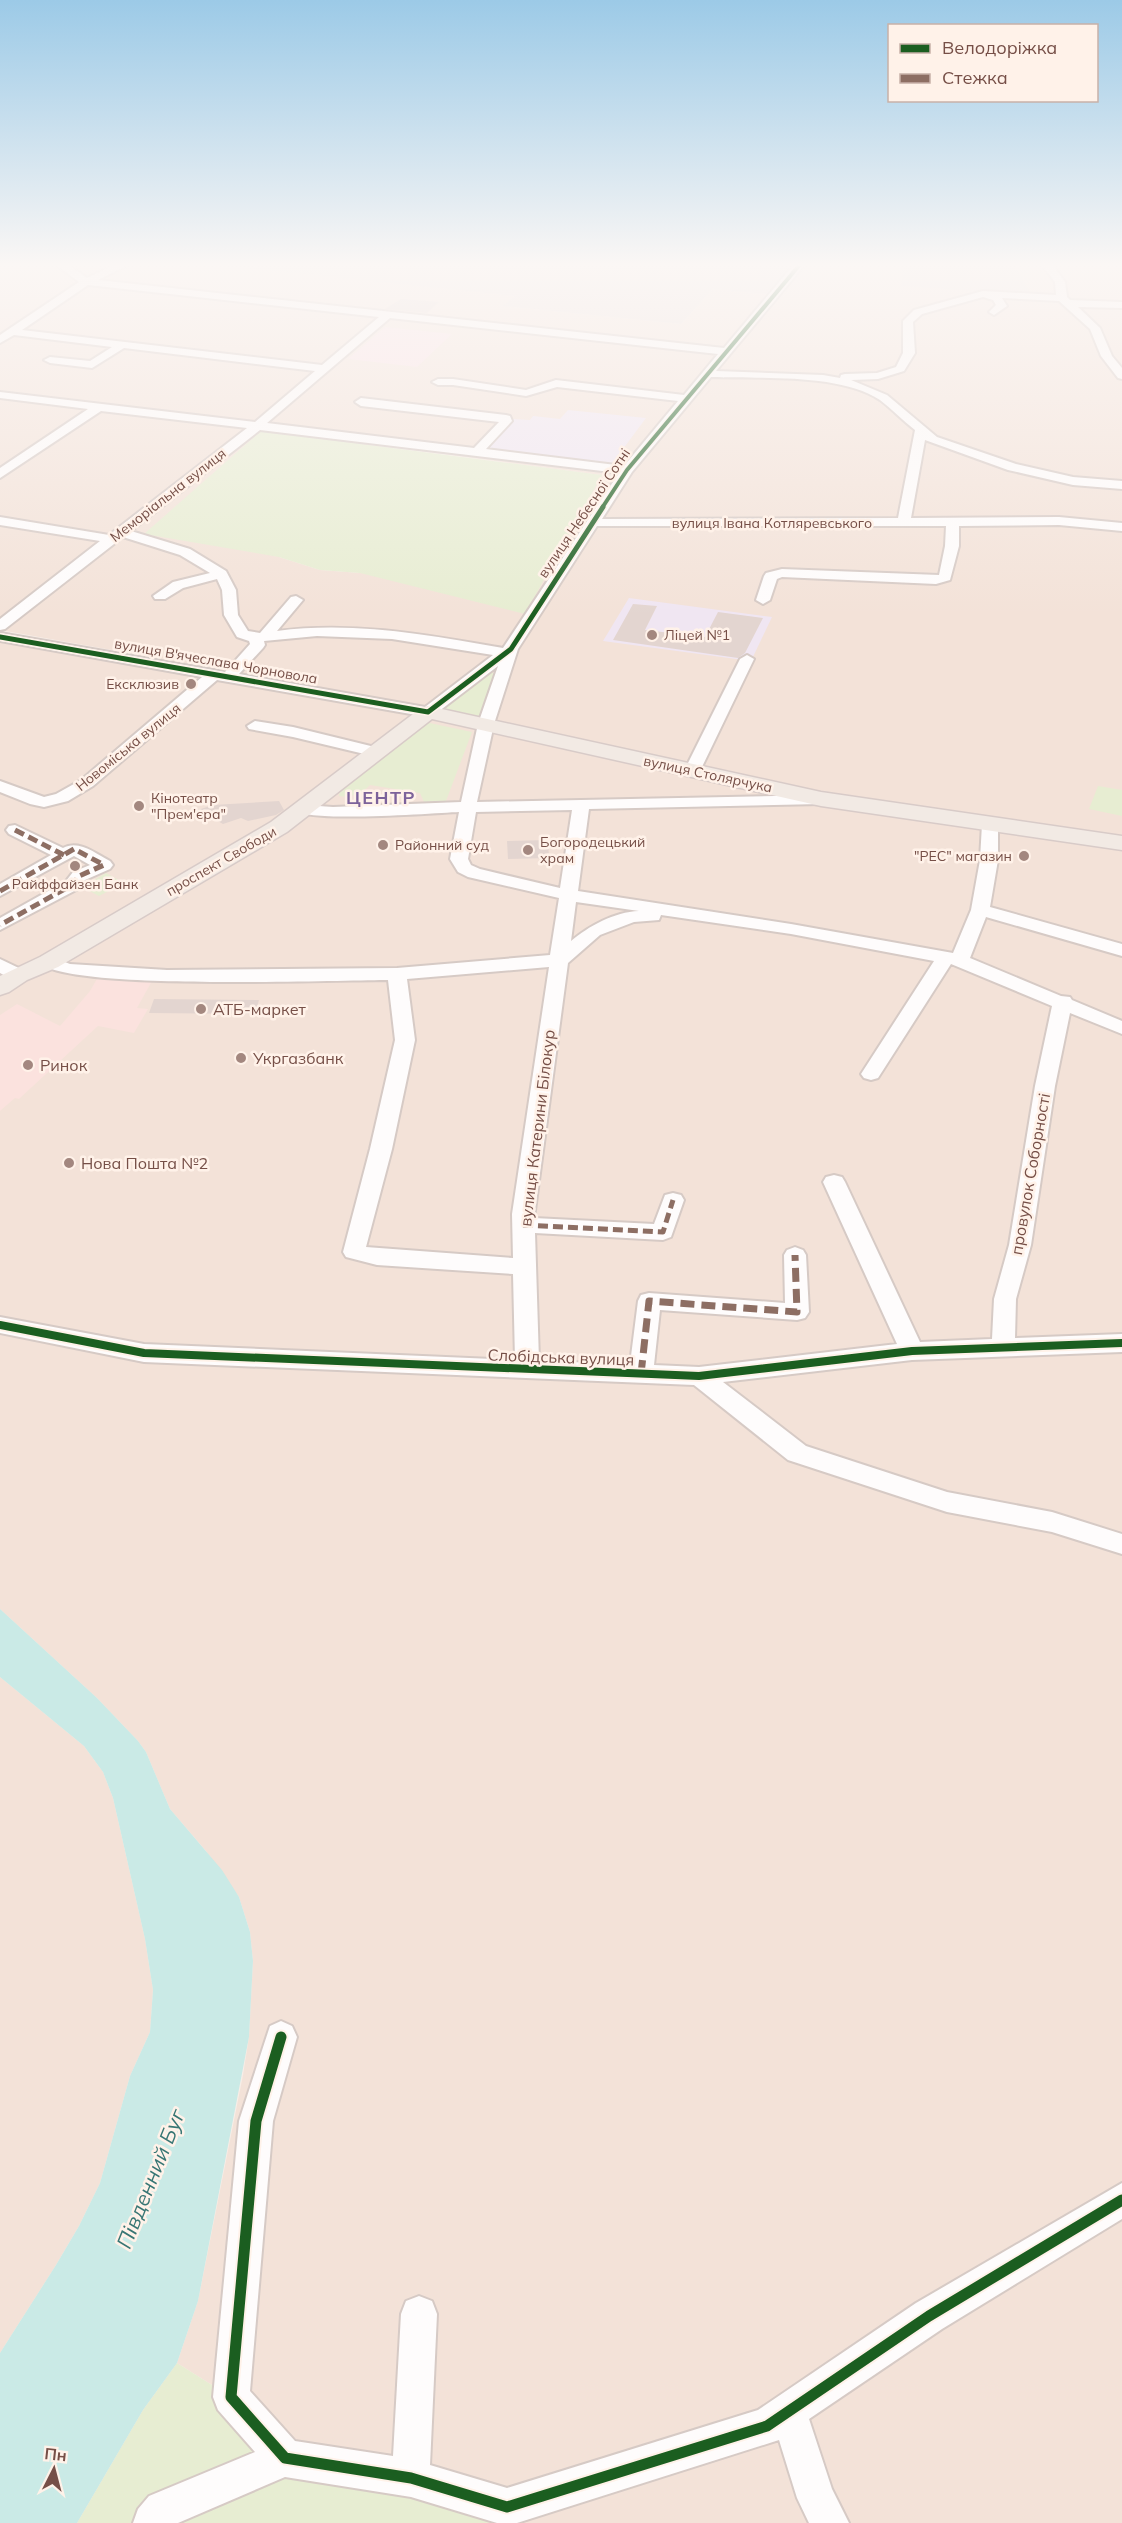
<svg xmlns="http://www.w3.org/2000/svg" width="1122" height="2523" font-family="Mulish,sans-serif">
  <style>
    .residential { fill: #f3e2d8; fill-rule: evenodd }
    .commercial { fill: #fbe2de }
    .industrial { fill: #eaded9 }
    .education { fill: #f0e6f2 }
    .medical { fill: #fae0e4 }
    .green { fill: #e7edd2 }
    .water { fill: #caeae6 }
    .building { fill: #e3d5d0 }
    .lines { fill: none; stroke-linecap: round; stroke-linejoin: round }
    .minor-casing { stroke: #d6cac5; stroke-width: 4 }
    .major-casing { stroke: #d8cbc8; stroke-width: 3 }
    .minor { fill: #fefcfc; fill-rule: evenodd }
    .major { fill: #f2eae4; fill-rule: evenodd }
    .quiet-far1 { stroke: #8d6e63; stroke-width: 5; stroke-dasharray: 10 5; stroke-linecap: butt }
    .quiet { stroke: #8d6e63; stroke-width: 7; stroke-dasharray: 14 7; stroke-linecap: butt }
    .cycleway-far3-casing { stroke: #fff2e9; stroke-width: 6 }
    .cycleway-far2-casing { stroke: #fff2e9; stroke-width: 8 }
    .cycleway-far1-casing { stroke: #fff2e9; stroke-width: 12 }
    .cycleway-casing { stroke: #fff2e9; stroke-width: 15 }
    .cycleway-far3 { stroke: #1b5e20; stroke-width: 4 }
    .cycleway-far2 { stroke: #1b5e20; stroke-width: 5 }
    .cycleway-far1 { stroke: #1b5e20; stroke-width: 8 }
    .cycleway { stroke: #1b5e20; stroke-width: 11 }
    .poi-dot { fill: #a3877f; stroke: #fff2e9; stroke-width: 2 }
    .labels { text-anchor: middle; stroke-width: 5; stroke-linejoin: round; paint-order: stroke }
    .far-street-label { font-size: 14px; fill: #764f47; stroke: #fff2e9 }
    .far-poi-label { font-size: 14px; fill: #764f47; stroke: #fff2e9; text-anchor: start }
    .poi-label { font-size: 16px; fill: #764f47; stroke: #fff2e9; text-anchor: start }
    .street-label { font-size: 16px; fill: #764f47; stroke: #fff2e9 }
    .far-district-label { font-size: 18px; font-weight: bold; letter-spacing: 1.5px; fill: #7c629a; stroke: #fff2e9 }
    .near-water-label { font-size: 21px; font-style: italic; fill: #387674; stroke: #fff2e9 }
  </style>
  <rect width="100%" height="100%" fill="#f7eee8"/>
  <path class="residential" d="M0,262H57L64,267L74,262H233L228,265L516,296L504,306L681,324L713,289L774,295L802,262H1122V2523H506L285,2458L231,2397L177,2363L198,2301L243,2075L249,2037L253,1961L250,1932L239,1897L206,1851L170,1809L146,1752L138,1741L97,1698L0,1609V642L411,714L425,706L0,630ZM367,444L601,475H602L360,573L320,570L279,557Z
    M0,1677L84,1746L103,1772L113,1798L145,1939L153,1990L150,2032L130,2076L100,2183L79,2226L56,2265L0,2353Z"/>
  <path class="commercial" d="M98,977L152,981L137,1008L148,1009L134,1033L98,1026L19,1099L15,1098L0,1111V1015L17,1004L60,1026L90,991Z"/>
  <path class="industrial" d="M233,262H802L774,295L713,289L681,324L503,306L515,296L227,266Z
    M904,262H1012L1032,295L901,286Z"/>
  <path class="education" d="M568,410L646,418L611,465L486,450L513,419L530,420L533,416L560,419Z
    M629,598L772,617L751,661L603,641Z"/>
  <path class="medical" d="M385,327L452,334L417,367L348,359Z"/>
  <path class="green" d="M261,431L602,475L525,614L360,573L320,570L279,557L144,534Z
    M488,672L498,674L481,718L442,709Z
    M425,722L472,732L446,801L424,802L420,793L370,785C361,794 352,798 339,796L340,790Z
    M1098,786L1122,790V816L1089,809Z
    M106,873L124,883L99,896L82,887Z
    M177,2363L231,2397L285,2458L506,2523H77L143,2410Z"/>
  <path class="water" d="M0,1609L97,1698L138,1741L146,1752L170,1809L222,1870L239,1897L250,1932L253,1961L249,2037L198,2301L177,2363L143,2410L77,2523H0V2353L56,2265L79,2226L100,2183L130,2076L150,2032L153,1990L145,1939L113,1798L103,1772L84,1746L0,1677Z"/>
  <path class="building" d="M401,299L439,302L427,313L385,309Z
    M633,604L657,606L645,630L705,637L718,612L763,618L745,653L738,658L613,640Z
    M279,801L284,810L276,815L248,821L241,818L223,824L198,810L213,805Z
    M548,840L549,858L508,859L507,841Z
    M154,999L259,1000L255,1014L149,1013Z"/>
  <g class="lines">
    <defs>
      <path id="minor" d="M52,262H64L87,278L120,262H134L98,280L724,348L796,262H807L716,371L823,375L840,378L841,375L845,374L877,373L896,367L903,353V321L914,310L983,291L1056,295L1055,282L1040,262H1050L1065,282L1067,297L1070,300L1122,302V308L1078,307L1100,328L1112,356L1122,368V379L1118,378L1101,356L1090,329L1059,301L1002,298L1007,306L994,315L989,312L996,305L993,300L983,297L922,314L913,322L915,353L904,371L878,379L851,380L887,395L937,437L1016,464L1073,477L1122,481V489L1073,485L1008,470L925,440L911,518L1059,517L1122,523V531L1059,525L959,526V546L950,580L936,584L782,577L777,579L770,600L763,604L756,600L764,576L766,573L782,569L939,575L945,546L946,526H597L518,649L494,724L477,802L827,795L829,799L827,803L821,804L589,809L578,891L791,924L953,953L971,910L980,860L982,824L984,820H996L998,824V860L990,907L1122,944V956L986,917L970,958L1061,996L1070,997L1072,1000L1122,1021V1034L1070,1013L1055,1086L1031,1245L1016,1299L1015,1338L1122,1334V1352L912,1360L723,1382L806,1446L947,1492L1052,1512L1122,1534V1554L1052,1532L947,1512L788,1460L694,1385L144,1362L0,1333V1317L144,1344L515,1360L513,1274L377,1265L346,1257L343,1252L370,1149L395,1040L388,980C340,980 60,991 40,962L42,958L49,956L70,964L167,970L397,968L550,955L559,898L468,877L458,872L450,859L459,812C435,813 306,823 296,810L304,805L333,807L461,802L478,724L498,666L434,715L428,717L217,680L93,786L68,801L44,807L30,804L0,792V781L44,797L56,794L81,780L202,677L0,641V633L225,672L250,644L249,641L237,637L224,615L222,590L217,579L183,588L165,599H155L153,596L173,582L210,573L180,555L123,537L5,629L0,630V619L100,541L0,525V517L109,535L247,428L101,411L0,478V468L88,409L0,398V392L255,422L315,371L124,348L92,368L50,363L44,360L50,357L90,361L112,347L14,335L0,343V335L79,282ZM88,285L379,317L322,365L22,330ZM390,318L718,354L684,395L556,380L526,390L453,379H438L432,382L438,385H453L526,396L557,387L678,401L624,466L486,449L512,421L510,416L506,415L361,398L355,402L361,406L499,422L474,448L267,423ZM711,377C758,379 840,373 880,400C892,409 903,421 915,430L898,518L602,519L632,472ZM260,430L619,473L503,648C427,635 354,621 277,631L303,600L296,596L291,597L260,633L248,631L238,615L236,590L226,571L190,549L131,531ZM317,636L392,639L493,655L425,707L239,674L263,648L265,645L264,641ZM572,810L560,888L480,869L471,865L468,859L476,812ZM576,902L639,911C614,912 589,926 571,941ZM661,915L791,934L934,961L861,1074L864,1078L871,1080L878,1078L951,964L1052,1006L1035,1086L1009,1245L994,1299L992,1339L920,1342L845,1182L842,1177L834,1175L826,1177L823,1182L897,1344L699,1367L654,1365L660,1310L797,1320L805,1318L809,1312L806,1255L803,1250L795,1247L787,1250L784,1255L785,1303L649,1293L641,1295L638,1301L630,1364L539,1361L535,1233L663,1240L671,1237L684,1200L681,1195L673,1193L665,1195L654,1224L534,1218L568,963L600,935L634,922L659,920ZM549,967L512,1214L513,1258L366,1247L392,1149L415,1040L407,979Z
        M747,655L754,659L700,771L698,774H686L684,771L740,659Z
        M255,721L293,727L383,749L385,752L377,757L293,737L249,729L247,726Z
        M15,825L63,848C79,839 96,854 110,861L113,865L110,869L85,880L78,889L0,930V918L66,881L73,872L90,865L74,856L0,896V884L51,855L9,834L6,830L9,826Z
        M0,959L25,971L27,975L25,979H11L0,973Z
        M281,2021L292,2026L297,2037L273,2121L250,2391L295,2441L393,2456L401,2314L406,2301L419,2296L432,2301L437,2314L430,2465L507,2488L758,2410L916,2303L1122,2183V2219L942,2329L809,2419L832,2489L849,2523H809L797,2498L779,2440L517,2523H497L411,2497L285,2477L178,2523H133L138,2509L149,2496L255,2452L218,2410L213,2397L239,2121L270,2026Z"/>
      <path id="major" d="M428,706L821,792L1122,836V850L821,806L432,719L287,832L58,967L27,980L9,992L0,995V976L40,957L271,822L421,708Z"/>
    </defs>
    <use href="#minor" class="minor-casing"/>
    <use href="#major" class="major-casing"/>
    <use href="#minor" class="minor"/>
    <use href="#major" class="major"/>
    <path class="quiet-far1" d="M15,830L64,855
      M0,891L74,849L104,865L79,876L72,885L0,925
      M523,1225L663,1232L673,1200"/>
    <path class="quiet" d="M641,1374L649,1301L797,1312L795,1255"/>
    <defs>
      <path id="cycleway-far3" d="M602,508L627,470L802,262"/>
      <path id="cycleway-far2" d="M0,637L428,712L511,649L603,507"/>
      <path id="cycleway-far1" d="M0,1325L144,1353L699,1376L912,1351L1122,1343"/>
      <path id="cycleway" d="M281,2037L256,2121L231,2397L285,2458L411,2478L507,2507L767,2426L929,2316L1122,2200"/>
    </defs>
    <use href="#cycleway-far3" class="cycleway-far3-casing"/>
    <use href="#cycleway-far2" class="cycleway-far2-casing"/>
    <use href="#cycleway-far1" class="cycleway-far1-casing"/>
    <use href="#cycleway" class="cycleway-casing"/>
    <use href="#cycleway-far3" class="cycleway-far3"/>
    <use href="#cycleway-far2" class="cycleway-far2"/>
    <use href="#cycleway-far1" class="cycleway-far1"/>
    <use href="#cycleway" class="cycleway"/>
  </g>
  <linearGradient id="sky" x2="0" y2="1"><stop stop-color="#9ccae7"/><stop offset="0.43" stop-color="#fbf7f5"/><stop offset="1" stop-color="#fbf7f5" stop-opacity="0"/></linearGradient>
  <rect width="1122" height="616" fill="url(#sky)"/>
  <g class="poi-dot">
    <circle cx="652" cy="635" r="6"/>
    <circle cx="191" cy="684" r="6"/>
    <circle cx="139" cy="806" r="6"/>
    <circle cx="383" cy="845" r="6"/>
    <circle cx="528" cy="850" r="6"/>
    <circle cx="1024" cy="856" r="6"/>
    <circle cx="75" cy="866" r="6"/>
    <circle cx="201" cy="1009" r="6"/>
    <circle cx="241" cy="1058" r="6"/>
    <circle cx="28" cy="1065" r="6"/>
    <circle cx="69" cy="1163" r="6"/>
  </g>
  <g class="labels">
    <g class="far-street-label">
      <text transform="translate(168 495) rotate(-38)" y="5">Меморіальна вулиця</text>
      <text transform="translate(584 513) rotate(-56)" y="5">вулиця Небесної Сотні</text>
      <text x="772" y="528">вулиця Івана Котляревського</text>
      <text transform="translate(216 661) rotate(10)" y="5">вулиця В'ячеслава Чорновола</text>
      <text transform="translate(128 747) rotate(-39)" y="5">Новоміська вулиця</text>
      <text transform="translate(708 774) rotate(12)" y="5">вулиця Столярчука</text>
      <text transform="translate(221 861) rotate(-30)" y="5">проспект Свободи</text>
    </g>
    <g class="far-poi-label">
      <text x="664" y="640">Ліцей №1</text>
      <text x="179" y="689" text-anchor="end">Ексклюзив</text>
      <text x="151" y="803">Кінотеатр<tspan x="151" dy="16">"Прем'єра"</tspan></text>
      <text x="540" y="847">Богородецький<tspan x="540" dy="16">храм</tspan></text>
      <text x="395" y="850">Районний суд</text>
      <text x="1012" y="861" text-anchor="end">"РЕС" магазин</text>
      <text x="75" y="889" text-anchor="middle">Райффайзен Банк</text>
    </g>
    <g class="poi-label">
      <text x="213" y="1015">АТБ-маркет</text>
      <text x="253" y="1064">Укргазбанк</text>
      <text x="40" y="1071">Ринок</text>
      <text x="81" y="1169">Нова Пошта №2</text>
    </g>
    <g class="street-label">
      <text transform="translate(537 1128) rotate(-83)" y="6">вулиця Катерини Білокур</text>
      <text transform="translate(1030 1174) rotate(-80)" y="6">провулок Соборності</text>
      <text transform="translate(561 1357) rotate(2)" y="6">Слобідська вулиця</text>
    </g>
    <g class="far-district-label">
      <text x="381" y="804">ЦЕНТР</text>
    </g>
    <g class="near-water-label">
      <text transform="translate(151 2179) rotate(-68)" y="7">Південний Буг</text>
    </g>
  </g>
  <rect x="888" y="24" width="210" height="78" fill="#fff2e9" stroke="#c8b1a8" stroke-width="1.5"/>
  <rect x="900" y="44" width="30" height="9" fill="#1b5e20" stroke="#c8b1a8" stroke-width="1.5"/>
  <text x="942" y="54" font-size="18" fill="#764f47">Велодоріжка</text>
  <rect x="900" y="74" width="30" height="9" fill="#8d6e63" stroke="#c8b1a8" stroke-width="1.5"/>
  <text x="942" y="84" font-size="18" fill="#764f47">Стежка</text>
  <g transform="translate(54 2469) rotate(6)" stroke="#fff2e9" stroke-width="4.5" paint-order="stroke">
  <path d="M0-4.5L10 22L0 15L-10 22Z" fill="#764f47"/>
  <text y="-9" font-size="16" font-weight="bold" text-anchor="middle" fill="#764f47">Пн</text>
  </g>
</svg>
